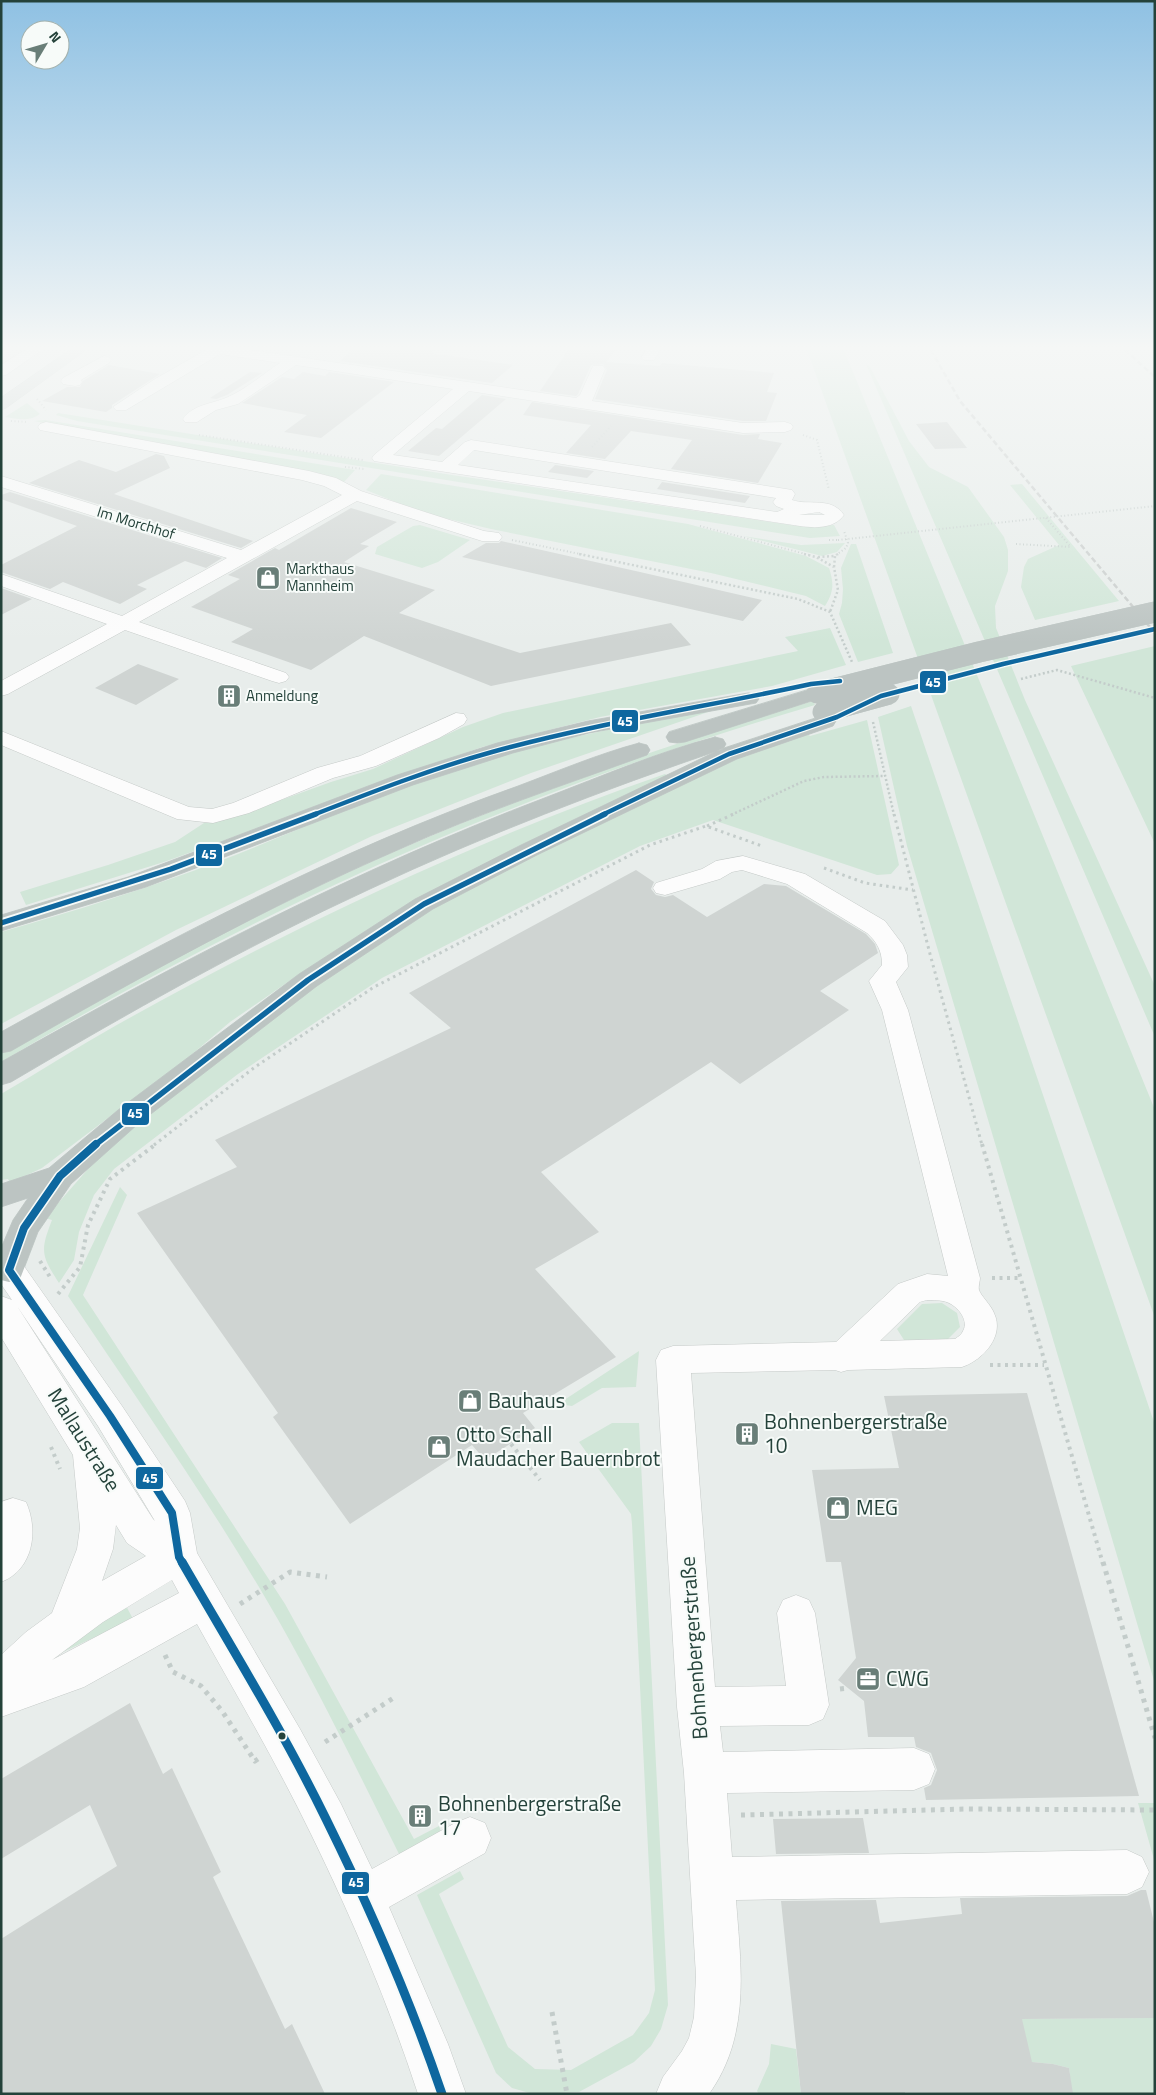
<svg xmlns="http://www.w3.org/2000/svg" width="1156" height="2095" font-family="'Titillium Web',sans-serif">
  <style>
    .green { fill: #d1e6d8 }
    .building { fill: #cfd4d2 }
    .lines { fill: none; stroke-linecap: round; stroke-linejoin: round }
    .minor-casing { stroke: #c5cac8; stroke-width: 1 }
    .major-casing { stroke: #c3ccc9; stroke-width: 1 }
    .highway-casing { stroke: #c3ccc9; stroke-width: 1 }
    .path-far4 { stroke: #c3ccca; stroke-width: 2; stroke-dasharray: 1 2.5; stroke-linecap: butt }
    .path-far3 { stroke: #c3ccca; stroke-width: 2.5; stroke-dasharray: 2 2.5; stroke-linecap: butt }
    .path-far2 { stroke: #c3ccca; stroke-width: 3; stroke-dasharray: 2.5 4; stroke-linecap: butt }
    .path-far1 { stroke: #c3ccca; stroke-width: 4; stroke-dasharray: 3 4.5; stroke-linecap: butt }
    .path { stroke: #c3ccca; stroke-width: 5; stroke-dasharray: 4 5.5; stroke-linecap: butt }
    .minor { fill: #fcfcfc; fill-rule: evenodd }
    .major { fill: #cfd7d5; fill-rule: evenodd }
    .highway { fill: #bcc4c2; fill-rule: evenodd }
    .rail { stroke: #c9cdcc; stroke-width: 2.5; stroke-dasharray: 5.5 3; stroke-linecap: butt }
    .highway-bridge-casing { stroke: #c3ccc9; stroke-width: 21; stroke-linecap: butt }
    .path-bridge { stroke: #c3ccca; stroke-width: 2; stroke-dasharray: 1 2.5; stroke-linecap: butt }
    .highway-bridge { stroke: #bcc4c2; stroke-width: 21 }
    .bus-1-far3-casing { stroke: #f7fbf9; stroke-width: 7 }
    .bus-1-far2-casing { stroke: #f7fbf9; stroke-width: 9 }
    .bus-1-far1-casing { stroke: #f7fbf9; stroke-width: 11 }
    .bus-1-casing { stroke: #f7fbf9; stroke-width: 13 }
    .bus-1-far3 { stroke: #0e679f; stroke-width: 4.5 }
    .bus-1-far2 { stroke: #0e679f; stroke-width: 5.5 }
    .bus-1-far1 { stroke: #0e679f; stroke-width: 8 }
    .bus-1 { stroke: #0e679f; stroke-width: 9 }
    .bus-dot { fill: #24423a; stroke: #f7fbf9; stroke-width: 2 }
    .labels { text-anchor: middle; stroke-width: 4; stroke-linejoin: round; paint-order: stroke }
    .far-street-label { font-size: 15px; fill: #24423a; stroke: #f7fbf9 }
    .far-poi-label { font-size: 15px; fill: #24423a; stroke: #f7fbf9; text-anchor: start }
    .near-poi-label { font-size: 21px; fill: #24423a; stroke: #f7fbf9; text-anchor: start }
    .near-street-label { font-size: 21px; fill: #24423a; stroke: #f7fbf9 }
    .line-badge { stroke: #f7fbf9; stroke-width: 2 }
    .badge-label { font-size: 14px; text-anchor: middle; font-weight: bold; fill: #fff }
  </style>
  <rect width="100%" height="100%" fill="#e8edeb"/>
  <path class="green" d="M807,350H844L1155,1110V1318Z
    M866,364L870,367L909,441L929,467L968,487L1004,537L1008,550V571L995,606L996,628L1025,700L1155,986V1037Z
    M27,403L40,414C29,422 18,419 5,417Z
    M58,413L452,475L798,526L834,525L840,536L810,538L797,536L77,421L56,415Z
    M45,420L355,470L344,482L229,458L34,421Z
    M381,474L688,524L806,556L829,568C834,583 834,592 825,606L806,596L711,573L491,529L423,513L366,490Z
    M1022,484L1119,601L1035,620L1021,587L1024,567L1028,559L1059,545L1010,485Z
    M420,525L470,540L438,562L422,568L375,554L377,547L413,526Z
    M743,536L801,545L845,543L837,552L822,556Z
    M851,544H856L893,653L858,662L839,614L842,603L843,589L841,568Z
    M830,628L846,665L772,686L600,717L482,747L164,862L26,905L20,892L108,865L175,842L204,823L245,813L331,782L373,769L463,727L503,713L798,651L785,637Z
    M1155,646V844L1071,666Z
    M813,701L815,705C710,736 607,770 506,811C331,880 163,966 1,1062V1054L26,1039C89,1005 152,969 216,936C407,838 608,761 813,701Z
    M911,706L1155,1425V1684L907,846L878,717Z
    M705,710L711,711L531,773L372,836L176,930L1,1024V932C75,911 148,888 220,861C303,829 384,790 470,764C547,741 626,726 705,710Z
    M867,720L899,865L891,874L877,875L713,820L640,846L382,978L238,1074L114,1169L94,1195L79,1232L74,1260L59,1283C41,1255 40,1251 52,1220L45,1218L103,1152L244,1038L323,977L415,918L523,861L741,756L807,734L810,736Z
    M665,774L668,776L394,913L298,975L230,1022L190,1056L42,1168L10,1183L8,1179L1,1180V1094C39,1072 76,1048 115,1026C290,928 475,840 665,774Z
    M120,1187L127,1195L83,1295L285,1604L414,1839L439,1826L441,1832L400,1856C357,1770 315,1682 266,1599C205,1495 135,1396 68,1296Z
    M942,1303L957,1313L960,1327L948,1339L904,1340L897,1329L922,1304Z
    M639,1351L636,1387L602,1388L572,1406L558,1404Z
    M612,1423H639L668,2005L661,2029L651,2046L634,2062L579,2092L533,2094L512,2088L496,2073L417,1895L460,1871L464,1879L439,1894L508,2047L535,2069L571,2070L633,2035L649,2013L655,1990L632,1524L631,1514L579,1442Z
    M124,1602L133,1619L44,1661Z
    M1138,1803H1155V1863Z
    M1155,2018V2094H1072L1069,2068L1053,2064L1032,2062L989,2019Z
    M771,2044L796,2049L801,2094H759L757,2091L769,2064Z"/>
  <path class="building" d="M352,350H433L431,353L513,365L492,383L340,361Z
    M568,350H616L606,362L660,366L662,363L774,373L767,392L777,393L766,421H743L595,399L607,370L603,364L591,365L578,394L576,396L540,391Z
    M109,365L160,374L112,405V408L106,412L42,401L67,387H80L83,381Z
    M250,372L262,373L227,395L216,399L210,398Z
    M303,372L325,376L329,372L394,382L321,438L284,432L307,415L242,403L282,377L294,379Z
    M482,395L506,399L439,456L408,451L436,428L442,429Z
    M532,402L743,435L760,434L758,439L782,443L758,483L671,469L692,440L631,431L605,459L566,453L591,425L523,415Z
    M947,422L967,448L935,449L916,424Z
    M156,454L164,456L170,468L114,494L253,541L241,548L29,483L79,460L116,472Z
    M555,465L594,471L587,478L548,472Z
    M662,482L750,496L745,503L657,489Z
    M10,492L222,558L206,568L185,561L137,585L147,589L120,604L63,582L50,589L1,572V565L77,526L1,499V495Z
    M351,508L397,522L360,544L369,546L344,562L435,590L399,613L520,653L671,623L691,645L491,686L364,636L311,670L231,642L253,629L191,607L240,579L228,575L275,548L279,550Z
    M501,541L640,572L762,600L743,621L462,557L486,543H499Z
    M1,588L32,599L1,615Z
    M138,664L179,679L136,705L95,688Z
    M636,870L654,882L651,889L656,895L665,897L673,895L707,917L764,884L786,886L866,934L875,944L878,953L820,991L849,1010L740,1084L711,1062L541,1172L599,1232L535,1269L616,1357L523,1413L535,1428L485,1460L472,1445L350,1524L273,1417L278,1413L137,1213L237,1167L215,1140L451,1028L409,993Z
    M1027,1393L1139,1796L926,1800L924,1788L931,1785L937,1770L931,1753L916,1747L914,1737H868L864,1701L838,1680L856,1658L841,1562H826L812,1470L899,1468L884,1396Z
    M130,1703L163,1774L172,1768L221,1872L213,1877L285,2029L292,2024L325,2094H1V1939L117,1866L90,1805L1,1859V1779Z
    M863,1818L869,1853L776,1854L773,1819Z
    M1141,1890H1146L1155,1926V2018L1022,2019L1032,2062L1053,2064L1069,2068L1073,2094L905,2092V2094H801L781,1901L876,1900L880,1923L962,1914L960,1898L1127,1896Z"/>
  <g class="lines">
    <defs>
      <path id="minor" d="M25,350H42L6,375L1,376V365Z
        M206,350H250L576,398L580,395L593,366H603L605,369L592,401L743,423L785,422L791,424L793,427L791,430L785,432L743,433L469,391L393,455L442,462L465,442L471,440L786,489L792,490L795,494L792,500C809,506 831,496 844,515C834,529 815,528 800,526L374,461L372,458L374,455L453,389L296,365L238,404L216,410L197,422H185L183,419C193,404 213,404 228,397C246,389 263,374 280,363L220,354L126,410H116L113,407L155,379ZM474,450L776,498L773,502L776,506L784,509L777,512L458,465ZM819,512L825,515H799Z
        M646,350H660L654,360H644L642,357Z
        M104,356L109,357L111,360L109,363L81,380L82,382L80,385L75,386L63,384L61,381L63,378Z
        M46,422L309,471L336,478L361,491L425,512L484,531L499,533L502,537L499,541H482L357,501L139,622L286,673L289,677L286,681L279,683L272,681L125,630L8,694L1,696V681L107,624L1,586V574L122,616L227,558L1,487V476L241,550L342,495L324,486L302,480L40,430L38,427L40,424Z
        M456,713L464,714L467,719L464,724L439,738L376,766L333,778L249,813L213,823L177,819L1,745V731L189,807L212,809L233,803L317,768L360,756Z
        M743,856L805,874L885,921L903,945L907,955L908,967L896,982L908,1010L980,1278C980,1281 978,1287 979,1290C981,1296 991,1305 994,1313C1005,1336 983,1360 962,1367L848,1370L841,1372L835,1370L691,1373L715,1687L786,1686L777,1613L783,1600L796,1595L809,1600L815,1613L829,1705L823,1719L809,1725L720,1726L723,1752L914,1748L929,1754L935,1769L929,1784L914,1790L727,1793L732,1857L1127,1850L1142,1857L1149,1872L1142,1887L1127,1894L736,1900C741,1967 751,2035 709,2094H656L663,2077L682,2051L689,2038L694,2017L696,1976L684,1773L677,1707L656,1360L661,1350L673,1346L836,1342L898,1284L927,1274L948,1276L882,1010L869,981L882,965C882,951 877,942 867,933L787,884L742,870L732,872L720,879L665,895L656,893L653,888L656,883L702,869L716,861ZM927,1300C932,1300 938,1300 943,1301C955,1303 970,1319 963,1331C962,1334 958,1337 955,1339L880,1341L920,1302Z
        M1,1246L12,1249L122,1406L185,1501L190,1513L197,1553L300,1729L341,1804L372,1869L455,1823L470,1817L485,1823L491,1838L485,1853L389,1907L448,2044L466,2094H418C389,2005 352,1918 311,1834C276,1762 236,1694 197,1624L84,1687L1,1717V1655L26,1632L52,1613L77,1549L80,1528L73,1455L1,1337V1296L12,1300L1,1284ZM17,1306L98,1426L155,1521L153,1519ZM116,1525L127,1543L146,1556L102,1581L113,1549ZM172,1580L179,1593L52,1660L103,1622Z
        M13,1498L26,1502C39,1531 33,1570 1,1582V1502Z"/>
      <path id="major" d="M70,350H86L6,408L1,410V398Z"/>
      <path id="highway" d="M817,687L824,689L827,693L824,697L685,742L677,743L669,742L666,737L669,732Z
        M749,693L756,695L759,699L756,703L589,733L513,753L413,785L146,887L1,931V915L128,877L397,775L497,743L588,721Z
        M825,715L833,716L836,721L833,726L737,759L537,855L433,909L317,986L138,1124L71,1184L38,1232L20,1279L9,1282L1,1280V1248L13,1220L28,1198L1,1207V1184L49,1168L118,1110L299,974L415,899L521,845L721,749Z
        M715,737L723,739L726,744L723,749C603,790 485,835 370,889C246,946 128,1013 11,1082L1,1085V1062C178,962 357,869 547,797C602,776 658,752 715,737Z
        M639,743L647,745L650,750L647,755C564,785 480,813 400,849C266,907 138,978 11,1051L1,1053V1032C168,939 338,850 518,786C558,771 598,754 639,743Z"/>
    </defs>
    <use href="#minor" class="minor-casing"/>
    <use href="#major" class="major-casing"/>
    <use href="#highway" class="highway-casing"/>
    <path class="path-far4" d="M37,399L46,410
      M11,421L28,422
      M199,435L363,460
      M803,435L817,440L829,490
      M592,447L611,426
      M345,467L364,469
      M1046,518L1070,546
      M700,526L809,555
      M512,540L585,555
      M829,540H838
      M1016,544L1071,547
      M836,555L846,548L848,543L844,531"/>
    <path class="path-far3" d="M579,554L798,599L830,612L852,662
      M804,554L816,557L834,567L838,590L830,612
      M818,557L835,556
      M834,567L835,556L838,554
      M1021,679L1057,670L1155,698
      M873,722L894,815
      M731,815L804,781L824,777L885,776"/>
    <path class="path-far2" d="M894,814L930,954L982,1145
      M707,826L734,814
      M824,868L865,883L913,890
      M154,1145L255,1067L374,987L650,845L706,826L762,846"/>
    <path class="path-far1" d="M982,1144L1103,1564
      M40,1261L50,1277
      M992,1278H1020
      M58,1294L80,1267L88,1225L110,1179L156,1144
      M990,1365H1044
      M511,1444L540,1480
      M51,1447L60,1469"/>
    <path class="path" d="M1103,1562L1155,1738
      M240,1604L290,1572L327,1577
      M165,1655L173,1672L201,1686L222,1711L255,1761L258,1759
      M840,1689L849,1688
      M325,1742L395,1697
      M741,1815L967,1809L1155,1810
      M552,2012L567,2094"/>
    <use href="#minor" class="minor"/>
    <use href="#major" class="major"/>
    <use href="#highway" class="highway"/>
    <path class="rail" d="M931,350L960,401L1155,633
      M1125,350L1155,377"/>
    <defs>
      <path id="highway-bridge" d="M817,693L979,652L1155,612
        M823,712L889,694"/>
    </defs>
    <use href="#highway-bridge" class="highway-bridge-casing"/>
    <path class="path-bridge" d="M838,540L1155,506"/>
    <use href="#highway-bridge" class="highway-bridge"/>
    <defs>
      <path id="bus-1-far3" d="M313,815C372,792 431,769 492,752C597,723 705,707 811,684L840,681
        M602,815L729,754L837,717L881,696L1003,664L1155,629"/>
      <path id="bus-1-far2" d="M1,923L171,869L316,814
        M95,1145L308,980L424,904L605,814"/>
      <path id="bus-1-far1" d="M96,1144L60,1176L24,1228L9,1270L110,1416L172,1513L179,1557L183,1564"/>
      <path id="bus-1" d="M182,1562C231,1647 283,1731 326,1819C370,1908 410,2000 442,2094"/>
    </defs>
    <use href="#bus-1-far3" class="bus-1-far3-casing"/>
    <use href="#bus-1-far2" class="bus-1-far2-casing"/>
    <use href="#bus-1-far1" class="bus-1-far1-casing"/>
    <use href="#bus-1" class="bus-1-casing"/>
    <use href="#bus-1-far3" class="bus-1-far3"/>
    <use href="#bus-1-far2" class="bus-1-far2"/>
    <use href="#bus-1-far1" class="bus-1-far1"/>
    <use href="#bus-1" class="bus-1"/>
  </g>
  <linearGradient id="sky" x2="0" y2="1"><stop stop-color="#8fc1e3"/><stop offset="0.54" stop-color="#f5f7f6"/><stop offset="1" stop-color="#f5f7f6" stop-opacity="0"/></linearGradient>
  <rect width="1156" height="643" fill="url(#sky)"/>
  <defs>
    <symbol id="shop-square" viewBox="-11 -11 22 22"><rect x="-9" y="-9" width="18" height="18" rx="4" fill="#697e78" stroke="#f7fbf9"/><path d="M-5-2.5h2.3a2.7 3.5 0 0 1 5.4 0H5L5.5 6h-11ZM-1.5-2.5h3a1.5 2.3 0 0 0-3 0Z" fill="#fff"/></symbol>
    <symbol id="building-square" viewBox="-11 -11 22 22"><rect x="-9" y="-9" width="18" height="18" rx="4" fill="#697e78" stroke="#f7fbf9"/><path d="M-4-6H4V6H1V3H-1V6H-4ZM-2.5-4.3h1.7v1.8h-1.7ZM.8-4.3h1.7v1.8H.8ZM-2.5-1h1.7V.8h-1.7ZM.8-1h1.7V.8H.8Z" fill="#fff"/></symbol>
    <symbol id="office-square" viewBox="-11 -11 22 22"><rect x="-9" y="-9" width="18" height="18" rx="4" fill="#697e78" stroke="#f7fbf9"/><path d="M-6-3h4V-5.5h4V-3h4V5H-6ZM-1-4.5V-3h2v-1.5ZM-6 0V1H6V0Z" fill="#fff"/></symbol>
  </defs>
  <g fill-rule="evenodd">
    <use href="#shop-square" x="254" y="564" width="28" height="28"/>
    <use href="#building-square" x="215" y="682" width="28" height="28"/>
    <use href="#shop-square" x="456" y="1387" width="28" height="28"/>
    <use href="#building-square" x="733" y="1420" width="28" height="28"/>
    <use href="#shop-square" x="425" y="1433" width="28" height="28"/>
    <use href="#shop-square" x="824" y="1494" width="28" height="28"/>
    <use href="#office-square" x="854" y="1665" width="28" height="28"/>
    <use href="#building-square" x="406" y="1802" width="28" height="28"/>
  </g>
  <circle class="bus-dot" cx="282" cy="1736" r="4.5"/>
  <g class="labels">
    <g class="far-street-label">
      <text transform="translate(136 523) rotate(17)" y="5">Im Morchhof</text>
    </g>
    <g class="far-poi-label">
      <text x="286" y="574">Markthaus<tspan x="286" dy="17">Mannheim</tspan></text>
      <text x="246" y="701">Anmeldung</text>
    </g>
    <g class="near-poi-label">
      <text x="488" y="1408">Bauhaus</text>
      <text x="764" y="1429">Bohnenbergerstraße<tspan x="764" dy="24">10</tspan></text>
      <text x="456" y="1442">Otto Schall<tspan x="456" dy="24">Maudacher Bauernbrot</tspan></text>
      <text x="856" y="1515">MEG</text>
      <text x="886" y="1686">CWG</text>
      <text x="438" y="1811">Bohnenbergerstraße<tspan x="438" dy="24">17</tspan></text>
    </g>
    <g class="near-street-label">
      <text transform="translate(84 1440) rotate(58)" y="7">Mallaustraße</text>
      <text transform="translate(694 1648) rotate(-94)" y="7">Bohnenbergerstraße</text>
    </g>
  </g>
  <g class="line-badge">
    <rect x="919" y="670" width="28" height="24" rx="5" fill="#0e679f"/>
    <rect x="611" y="709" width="28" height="24" rx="5" fill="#0e679f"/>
    <rect x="195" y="843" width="28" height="24" rx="5" fill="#0e679f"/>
    <rect x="121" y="1102" width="29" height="24" rx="5" fill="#0e679f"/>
    <rect x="135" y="1466" width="29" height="24" rx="5" fill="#0e679f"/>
    <rect x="341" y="1871" width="29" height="24" rx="5" fill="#0e679f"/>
  </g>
  <g class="badge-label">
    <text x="933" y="687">45</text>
    <text x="625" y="726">45</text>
    <text x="209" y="859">45</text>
    <text x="135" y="1118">45</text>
    <text x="150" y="1483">45</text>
    <text x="356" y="1887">45</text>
  </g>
  <rect width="1156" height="2095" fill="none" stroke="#24423a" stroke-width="5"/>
  <g transform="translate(45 45) rotate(52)"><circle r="24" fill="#f7fbf9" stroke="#a3b1ad"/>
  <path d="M0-4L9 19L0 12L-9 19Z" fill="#697e78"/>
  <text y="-8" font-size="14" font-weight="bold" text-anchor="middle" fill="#24423a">N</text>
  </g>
</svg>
